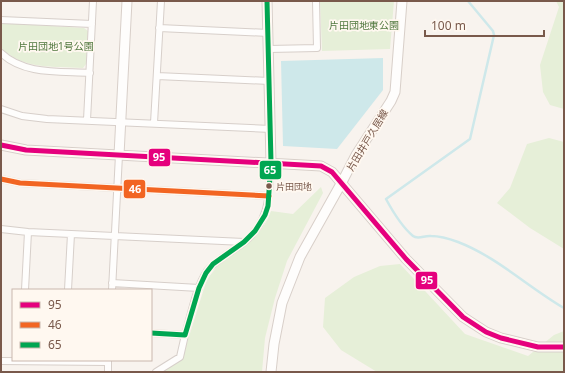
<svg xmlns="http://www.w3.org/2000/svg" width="565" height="373" font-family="'Noto Sans','Noto Sans JP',sans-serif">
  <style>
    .green { fill: #e6efd8 }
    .water { fill: #cee8ea }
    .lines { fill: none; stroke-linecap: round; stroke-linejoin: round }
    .stream { stroke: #cee8ea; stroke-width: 2.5 }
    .street-casing { stroke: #d7cfca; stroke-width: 8 }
    .secondary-casing { stroke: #d8cfc9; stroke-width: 11 }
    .street { stroke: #fefdfc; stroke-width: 6 }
    .secondary { stroke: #fefdfc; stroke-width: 9 }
    .bus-1-casing { stroke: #fff8f0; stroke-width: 8 }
    .bus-2-casing { stroke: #fff8f0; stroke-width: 8 }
    .bus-3-casing { stroke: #fff8f0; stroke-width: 8 }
    .bus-1 { stroke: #e5007d; stroke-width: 5 }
    .bus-2 { stroke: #f26522; stroke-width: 5 }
    .bus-3 { stroke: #00a651; stroke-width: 5 }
    .bus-dot { fill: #79594b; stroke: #fff8f0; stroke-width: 1.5 }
    .labels { text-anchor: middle; stroke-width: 3.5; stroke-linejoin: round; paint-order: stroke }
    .bus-label { font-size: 9px; fill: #79594b; stroke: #fff8f0; text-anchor: start }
    .park-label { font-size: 10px; fill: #537940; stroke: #fff8f0 }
    .street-label { font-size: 10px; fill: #79594b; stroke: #fff8f0 }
    .line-badge { stroke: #fff8f0; stroke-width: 1.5 }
    .badge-label { font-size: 11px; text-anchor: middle; font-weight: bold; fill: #fff }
  </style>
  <rect width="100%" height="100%" fill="#f8f3ee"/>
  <path class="green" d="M320,1H394L390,49L322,51Z
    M556,1H564V109L550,105L543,92L540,65L559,7Z
    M1,23L84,28L88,31L86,64L83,68C53,66 24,70 1,48Z
    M549,138L564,142V249L530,228L497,203L510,188L527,144Z
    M321,187L323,193L287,261L275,298L265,338L262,372H162L182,359L206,282C223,251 257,250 271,211L293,214Z
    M400,264L465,334L528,356L554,335L564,331V372H377L341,350L323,327L325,298L354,277L380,266Z"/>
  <path class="water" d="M383,58V90L337,149L283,146L281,61Z"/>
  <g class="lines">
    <path class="stream" d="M468,1L493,31L494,35L470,139L386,199C393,212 401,226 413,236C418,240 425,235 431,236C439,236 450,239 458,242C497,257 528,287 564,308"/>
    <defs>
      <path id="street" d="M1,20L92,24
        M159,28L268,33
        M269,49L317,48L316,1
        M1,53C24,75 60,71 90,73
        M157,76L269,81
        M1,109L22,116L47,119L271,129
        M87,120L93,1
        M154,123L161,1
        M1,179L20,183L269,196
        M1,229L28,232L244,242
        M112,283L199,288
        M25,290L28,232
        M68,290L71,234
        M112,290L119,155
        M151,333L185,335C191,315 196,287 207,271C217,259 231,252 243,243C271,221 269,194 271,162
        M1,361L108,362V360
        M108,372V362
        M156,372L180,357L185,335"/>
      <path id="secondary" d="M267,1L271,162
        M1,145L26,150L321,166L332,172L406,259L463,317L486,332L501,338L538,347H564
        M119,155L127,1
        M271,372L274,344L282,303L300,257L342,182L356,155L391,101L395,92L402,1"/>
    </defs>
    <use href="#street" class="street-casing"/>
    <use href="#secondary" class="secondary-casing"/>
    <use href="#street" class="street"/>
    <use href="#secondary" class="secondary"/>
    <defs>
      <path id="bus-1" d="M1,145L26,150L321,166L332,172L406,259L463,317L486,332L501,338L538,347H564"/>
      <path id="bus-2" d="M1,179L20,183L269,196"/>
      <path id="bus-3" d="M151,333L185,335L199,288L206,273L213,264L244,242L255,231L265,215L268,206L271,162L267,1"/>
    </defs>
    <use href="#bus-1" class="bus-1-casing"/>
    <use href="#bus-2" class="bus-2-casing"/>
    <use href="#bus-3" class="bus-3-casing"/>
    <use href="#bus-1" class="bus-1"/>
    <use href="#bus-2" class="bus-2"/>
    <use href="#bus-3" class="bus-3"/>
  </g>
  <circle class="bus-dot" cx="269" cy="186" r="3.5"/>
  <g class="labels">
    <g class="bus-label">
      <text x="276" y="190">片田団地</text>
    </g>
    <g class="park-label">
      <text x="364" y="29">片田団地東公園</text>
      <text x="56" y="50">片田団地1号公園</text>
    </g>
    <g class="street-label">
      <text transform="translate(367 140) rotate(-59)" y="4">片田井戸久居線</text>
    </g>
  </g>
  <g class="line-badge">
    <rect x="148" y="148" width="23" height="19" rx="4" fill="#e5007d"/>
    <rect x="259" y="160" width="23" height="20" rx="4" fill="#00a651"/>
    <rect x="123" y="179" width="23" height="20" rx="4" fill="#f26522"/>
    <rect x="415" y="271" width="23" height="19" rx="4" fill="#e5007d"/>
  </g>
  <g class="badge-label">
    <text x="159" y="161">95</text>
    <text x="270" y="174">65</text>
    <text x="135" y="193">46</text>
    <text x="427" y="284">95</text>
  </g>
  <rect width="565" height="373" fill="none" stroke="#79594b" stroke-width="4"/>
  <rect x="12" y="289" width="140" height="72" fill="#fff8f0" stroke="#c9b8ae"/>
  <rect x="20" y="302" width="20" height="6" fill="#e5007d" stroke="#c9b8ae"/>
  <text x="48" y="309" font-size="12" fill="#79594b">95</text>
  <rect x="20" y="322" width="20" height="6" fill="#f26522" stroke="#c9b8ae"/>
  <text x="48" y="329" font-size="12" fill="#79594b">46</text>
  <rect x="20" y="342" width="20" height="6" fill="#00a651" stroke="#c9b8ae"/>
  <text x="48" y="349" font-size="12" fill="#79594b">65</text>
  <path d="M425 30v6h119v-6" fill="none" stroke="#79594b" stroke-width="2"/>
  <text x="431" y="30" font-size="12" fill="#79594b" stroke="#fff8f0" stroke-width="3" paint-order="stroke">100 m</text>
</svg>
